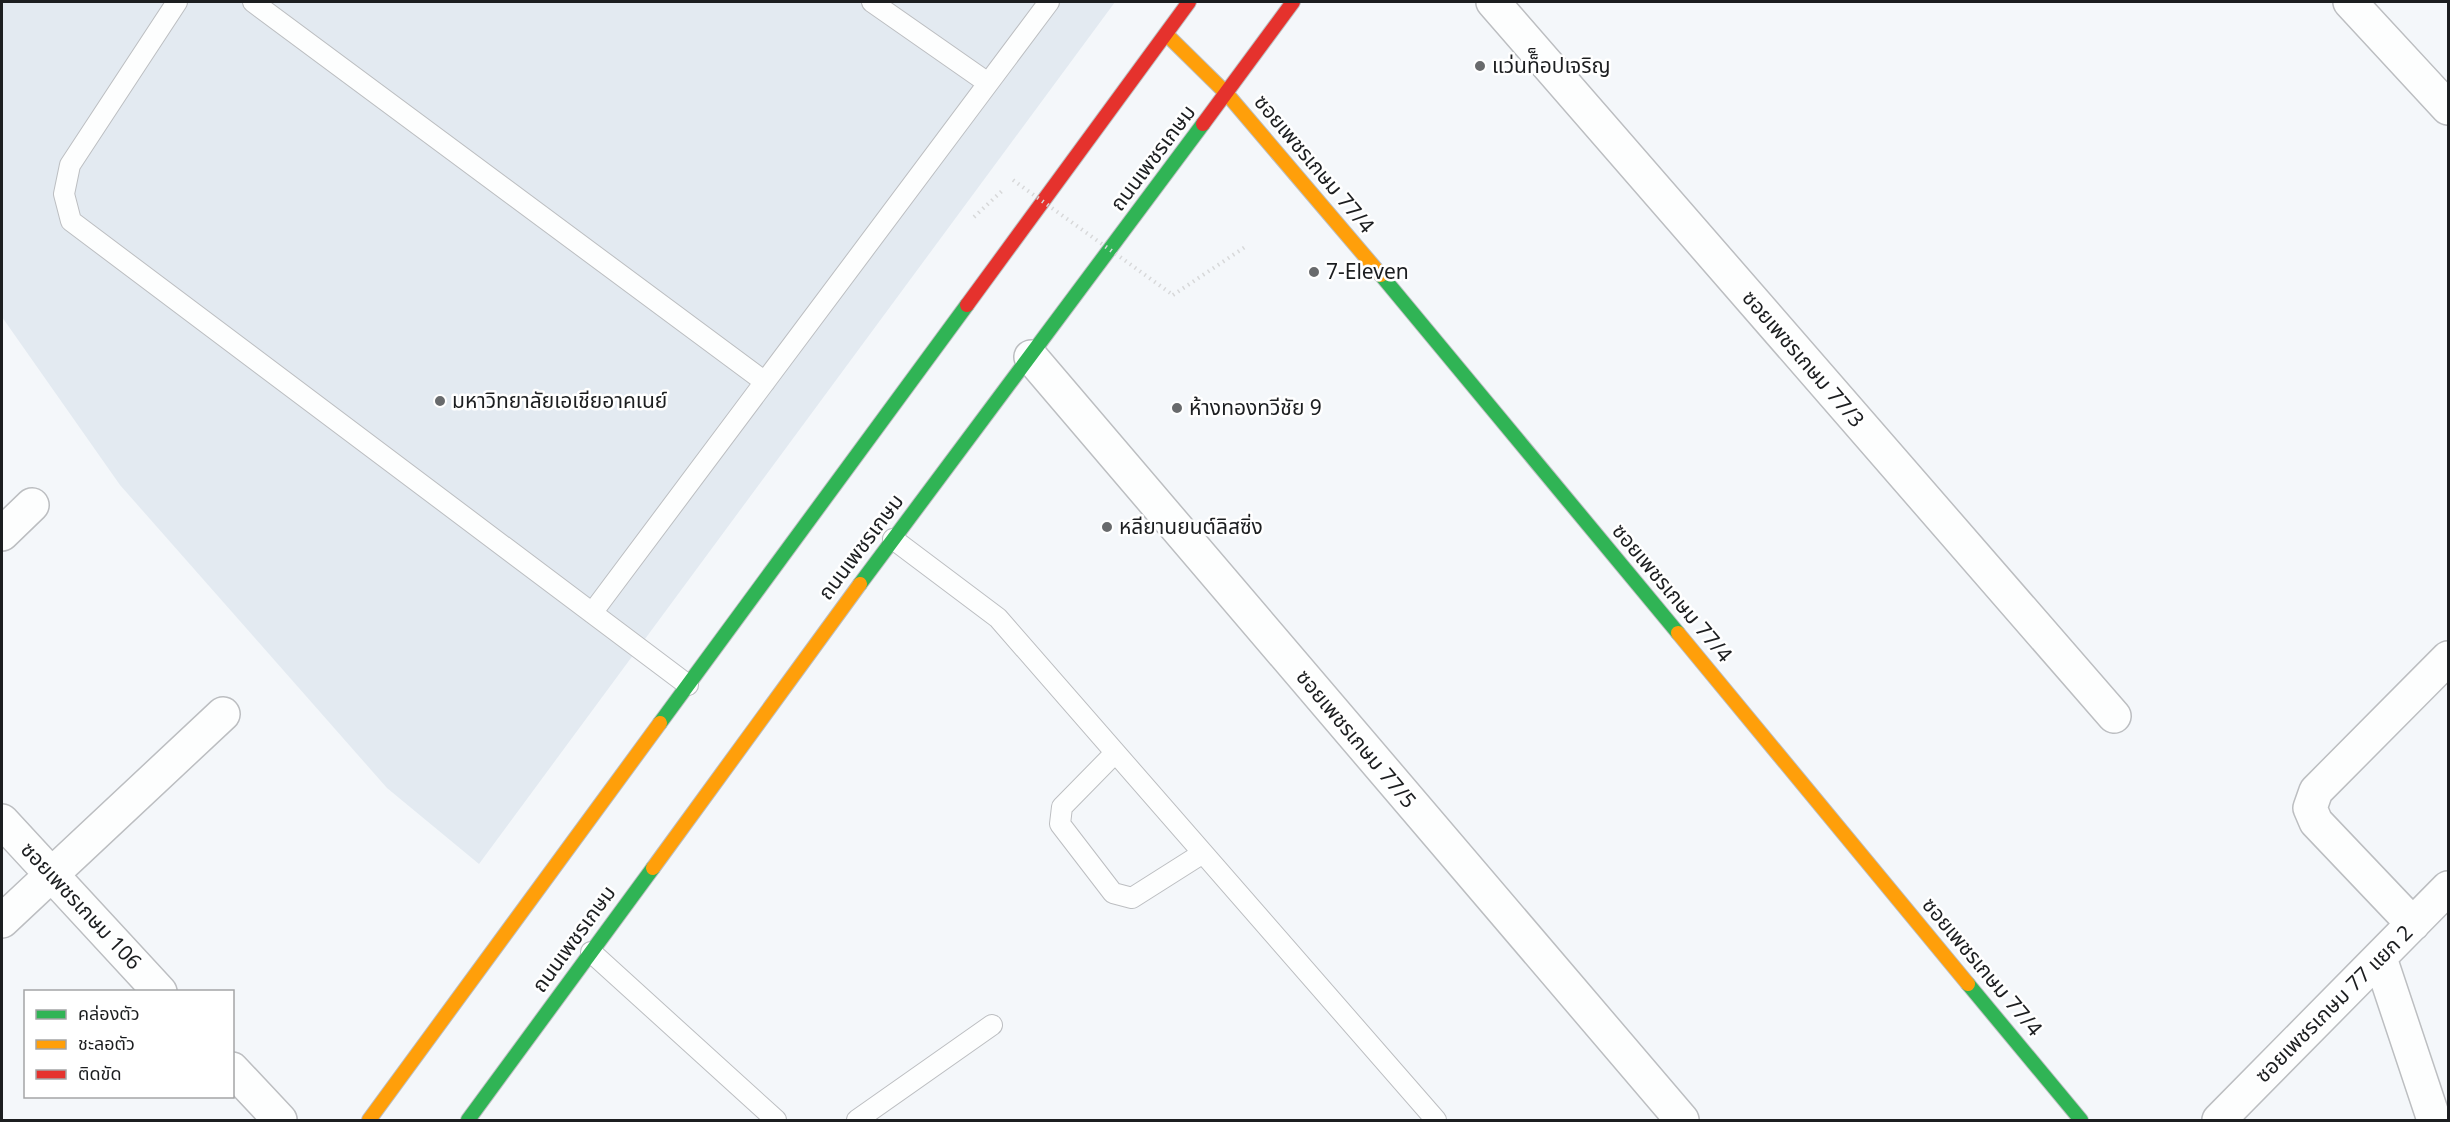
<svg xmlns="http://www.w3.org/2000/svg" width="2450" height="1122" font-family="'Noto Sans','Noto Sans Thai',sans-serif">
  <style>
    .built { fill: #e3eaf1 }
    .lines { fill: none; stroke-linecap: round; stroke-linejoin: round }
    .lane-casing { stroke: #bcbec1; stroke-width: 22 }
    .street-casing { stroke: #bcbec1; stroke-width: 36 }
    .fast-casing { stroke: #bcbec1; stroke-width: 16 }
    .slow-casing { stroke: #bcbec1; stroke-width: 16 }
    .jam-casing { stroke: #bcbec1; stroke-width: 16 }
    .path { stroke: #d7d8d9; stroke-width: 4; stroke-dasharray: 1.5 4.5; stroke-linecap: butt }
    .lane { stroke: #fdfefe; stroke-width: 20 }
    .street { stroke: #fdfefe; stroke-width: 33 }
    .fast { stroke: #30b455; stroke-width: 14 }
    .slow { stroke: #ff9f0a; stroke-width: 14 }
    .jam { stroke: #e5322d; stroke-width: 14 }
    .path-bridge { stroke: #d7d8d9; stroke-width: 4; stroke-dasharray: 1.5 4.5; stroke-linecap: butt }
    .poi-dot { fill: #686a6c; stroke: #fff; stroke-width: 2 }
    .labels { text-anchor: middle; stroke-width: 5; stroke-linejoin: round; paint-order: stroke }
    .poi-label { font-size: 21px; fill: #1c1e20; stroke: #fff; text-anchor: start }
    .street-label { font-size: 21px; fill: #1c1e20; stroke: #fff }
  </style>
  <rect width="100%" height="100%" fill="#f4f7fa"/>
  <path class="built" d="M2,2H1115L479,864L387,788L120,485L2,317Z"/>
  <g class="lines">
    <defs>
      <path id="lane" d="M177,2L70,165L64,194L71,221L688,685
        M253,2L765,382
        M872,2L988,83
        M893,539L998,618L1436,1120
        M592,613L1049,2
        M1115,753L1062,807L1060,824L1113,893L1132,898L1203,853
        M591,952L776,1120
        M857,1120L992,1025"/>
      <path id="street" d="M1493,2L2114,716
        M2350,2L2448,108
        M1031,357L1682,1120
        M2,534L32,505
        M2,821L160,992
        M2,921L223,714
        M2413,924L2316,822L2310,808L2316,791L2448,658
        M2380,958L2434,1120
        M232,1069L280,1120
        M2219,1120L2448,888"/>
      <path id="fast" d="M1381,275L1678,633
        M860,584L1203,124
        M660,723L967,305
        M1968,984L2081,1120
        M468,1120L653,868"/>
      <path id="slow" d="M1166,34L1227,94
        M1227,94L1381,275
        M1678,633L1968,984
        M653,868L860,584
        M369,1120L660,723"/>
      <path id="jam" d="M1203,124L1293,2
        M967,305L1189,2"/>
    </defs>
    <use href="#lane" class="lane-casing"/>
    <use href="#street" class="street-casing"/>
    <use href="#fast" class="fast-casing"/>
    <use href="#slow" class="slow-casing"/>
    <use href="#jam" class="jam-casing"/>
    <path class="path" d="M974,217L1004,189
      M1173,295L1245,247"/>
    <use href="#lane" class="lane"/>
    <use href="#street" class="street"/>
    <use href="#fast" class="fast"/>
    <use href="#slow" class="slow"/>
    <use href="#jam" class="jam"/>
    <path class="path-bridge" d="M1013,180L1173,295"/>
  </g>
  <g class="poi-dot">
    <circle cx="1480" cy="66" r="6"/>
    <circle cx="1314" cy="272" r="6"/>
    <circle cx="440" cy="401" r="6"/>
    <circle cx="1177" cy="408" r="6"/>
    <circle cx="1107" cy="527" r="6"/>
  </g>
  <g class="labels">
    <g class="poi-label">
      <text x="1492" y="73">แว่นท็็อปเจริญ</text>
      <text x="1326" y="279">7-Eleven</text>
      <text x="452" y="408">มหาวิทยาลัยเอเชียอาคเนย์</text>
      <text x="1189" y="415">ห้างทองทวีชัย 9</text>
      <text x="1119" y="534">หลียานยนต์ลิสซิ่ง</text>
    </g>
    <g class="street-label">
      <text transform="translate(1153 158) rotate(-53)" y="7">ถนนเพชรเกษม</text>
      <text transform="translate(1314 164) rotate(50)" y="7">ซอยเพชรเกษม 77/4</text>
      <text transform="translate(1803 359) rotate(49)" y="7">ซอยเพชรเกษม 77/3</text>
      <text transform="translate(861 547) rotate(-53)" y="7">ถนนเพชรเกษม</text>
      <text transform="translate(1672 593) rotate(50)" y="7">ซอยเพชรเกษม 77/4</text>
      <text transform="translate(1356 739) rotate(50)" y="7">ซอยเพชรเกษม 77/5</text>
      <text transform="translate(81 906) rotate(47)" y="7">ซอยเพชรเกษม 106</text>
      <text transform="translate(574 939) rotate(-54)" y="7">ถนนเพชรเกษม</text>
      <text transform="translate(1982 967) rotate(50)" y="7">ซอยเพชรเกษม 77/4</text>
      <text transform="translate(2334 1004) rotate(-45)" y="7">ซอยเพชรเกษม 77 แยก 2</text>
    </g>
  </g>
  <rect width="2450" height="1122" fill="none" stroke="#1c1e20" stroke-width="6"/>
  <rect x="24" y="990" width="210" height="108" fill="#ffffff" stroke="#a4a5a6" stroke-width="1.5"/>
  <rect x="36" y="1010" width="30" height="9" fill="#30b455" stroke="#a4a5a6" stroke-width="1.5"/>
  <text x="78" y="1020" font-size="18" fill="#1c1e20">คล่องตัว</text>
  <rect x="36" y="1040" width="30" height="9" fill="#ff9f0a" stroke="#a4a5a6" stroke-width="1.5"/>
  <text x="78" y="1050" font-size="18" fill="#1c1e20">ชะลอตัว</text>
  <rect x="36" y="1070" width="30" height="9" fill="#e5322d" stroke="#a4a5a6" stroke-width="1.5"/>
  <text x="78" y="1080" font-size="18" fill="#1c1e20">ติดขัด</text>
</svg>
